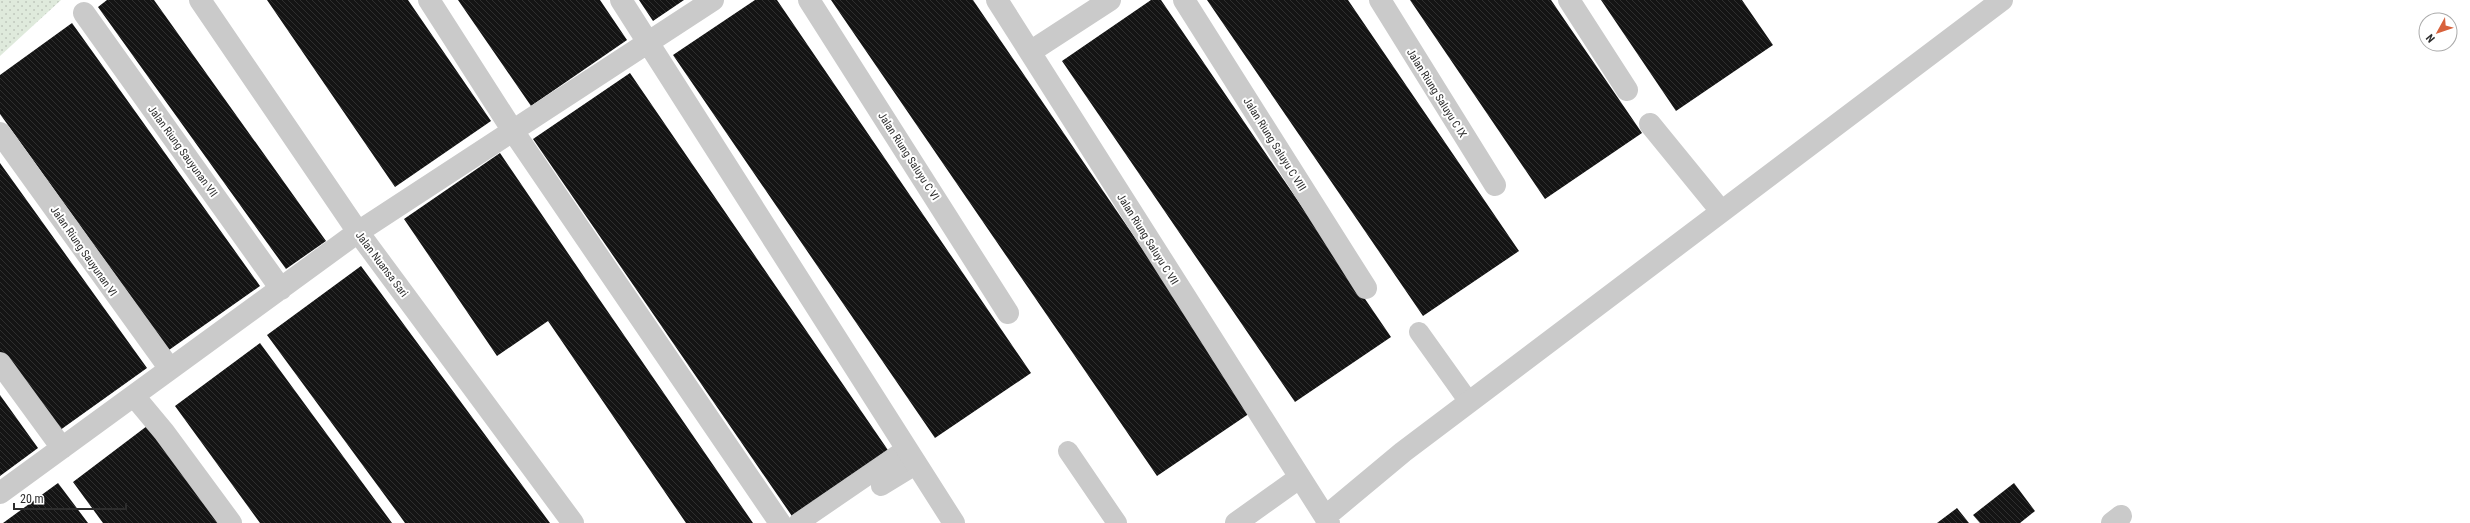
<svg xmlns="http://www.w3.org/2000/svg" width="2470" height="523" font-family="'Roboto Condensed',sans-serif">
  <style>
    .grass { fill: url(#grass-dots) }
    .building { fill: url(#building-back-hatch) }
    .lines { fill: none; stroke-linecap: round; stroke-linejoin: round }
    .lane { stroke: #cacaca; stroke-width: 20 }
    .street { stroke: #cacaca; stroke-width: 22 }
    .labels { text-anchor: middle; stroke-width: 4; stroke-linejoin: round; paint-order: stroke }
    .street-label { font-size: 11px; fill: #2d2d2d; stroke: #fff }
  </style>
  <defs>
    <pattern id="grass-dots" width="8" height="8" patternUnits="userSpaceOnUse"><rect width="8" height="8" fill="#dfeadc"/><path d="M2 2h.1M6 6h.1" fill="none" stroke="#c0c9bd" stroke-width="1.8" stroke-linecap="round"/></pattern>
    <pattern id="building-back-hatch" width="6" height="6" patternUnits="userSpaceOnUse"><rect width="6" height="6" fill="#141414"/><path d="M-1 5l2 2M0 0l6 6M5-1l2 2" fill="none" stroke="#2e2e2e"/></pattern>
  </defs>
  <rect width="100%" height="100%" fill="#fff"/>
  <path class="grass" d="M0,0H61L0,56Z"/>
  <path class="building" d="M107,0H154L326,241L286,269L98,7Z
    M267,0H408L491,121L395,187Z
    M458,0H600L627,40L531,106Z
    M639,0H684L653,21Z
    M755,0H777L1031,373L935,438L673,55Z
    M831,0H973L1253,411L1157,476Z
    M1151,0H1161L1391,337L1295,402L1062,61Z
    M1207,0H1348L1519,251L1423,316Z
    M1410,0H1551L1642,133L1545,199Z
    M1601,0H1742L1773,45L1676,111Z
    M72,23L260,286L169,350L0,114V75Z
    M630,73L892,456L796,522L533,139Z
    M500,153L593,290L753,523H686L548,321L497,356L404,219Z
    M0,163L147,368L56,433L0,354Z
    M361,266L405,326L550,523H405L400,516L267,335Z
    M260,343L392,523H260L175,406Z
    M0,395L38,448L0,476Z
    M147,426L220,523H103L73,482Z
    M58,483L88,523H3Z
    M2014,483L2035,511L2020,523H1980L1973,515Z
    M1957,508L1969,523H1937Z"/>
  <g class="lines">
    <path class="lane" d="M1419,332L1469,402
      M1068,451L1117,523
      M881,486L917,464
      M798,523L906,449"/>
    <path class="street" d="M200,0L358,232L573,523
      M429,0L513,131L780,523
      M621,0L954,523
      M809,0L1008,313
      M997,0L1329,523
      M1184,0L1366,288
      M1380,0L1495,185
      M1569,0L1627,90
      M84,13L281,289
      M1030,52L1110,0
      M1650,124L1721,211
      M0,133L170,369
      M0,363L62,448
      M134,396L164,432L231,523
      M0,493L358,232L713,0
      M1325,517L1403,452L2002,0
      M1236,523L1299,478
      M2112,523L2121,516"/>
  </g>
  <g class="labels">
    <g class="street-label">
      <text transform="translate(1437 93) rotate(58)" y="4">Jalan Riung Saluyu C IX</text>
      <text transform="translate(1275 144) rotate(58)" y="4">Jalan Riung Saluyu C VIII</text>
      <text transform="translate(183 151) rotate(54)" y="4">Jalan Riung Sauyunan VII</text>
      <text transform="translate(909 156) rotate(57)" y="4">Jalan Riung Saluyu C VI</text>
      <text transform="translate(1148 239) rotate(58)" y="4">Jalan Riung Saluyu C VII</text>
      <text transform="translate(84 251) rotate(55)" y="4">Jalan Riung Sauyunan VI</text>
      <text transform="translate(382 264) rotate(53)" y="4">Jalan Nuansa Sari</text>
    </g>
  </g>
  <g transform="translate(2438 32) rotate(230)"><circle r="19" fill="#ffffff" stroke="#ababab"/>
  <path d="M0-3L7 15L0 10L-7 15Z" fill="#d8623c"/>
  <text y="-6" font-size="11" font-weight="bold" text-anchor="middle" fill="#2d2d2d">N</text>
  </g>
  <path d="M14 503v6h112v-6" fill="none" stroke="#2d2d2d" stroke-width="2"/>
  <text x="20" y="503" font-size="12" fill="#2d2d2d" stroke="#ffffff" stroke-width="3" paint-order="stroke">20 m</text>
</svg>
